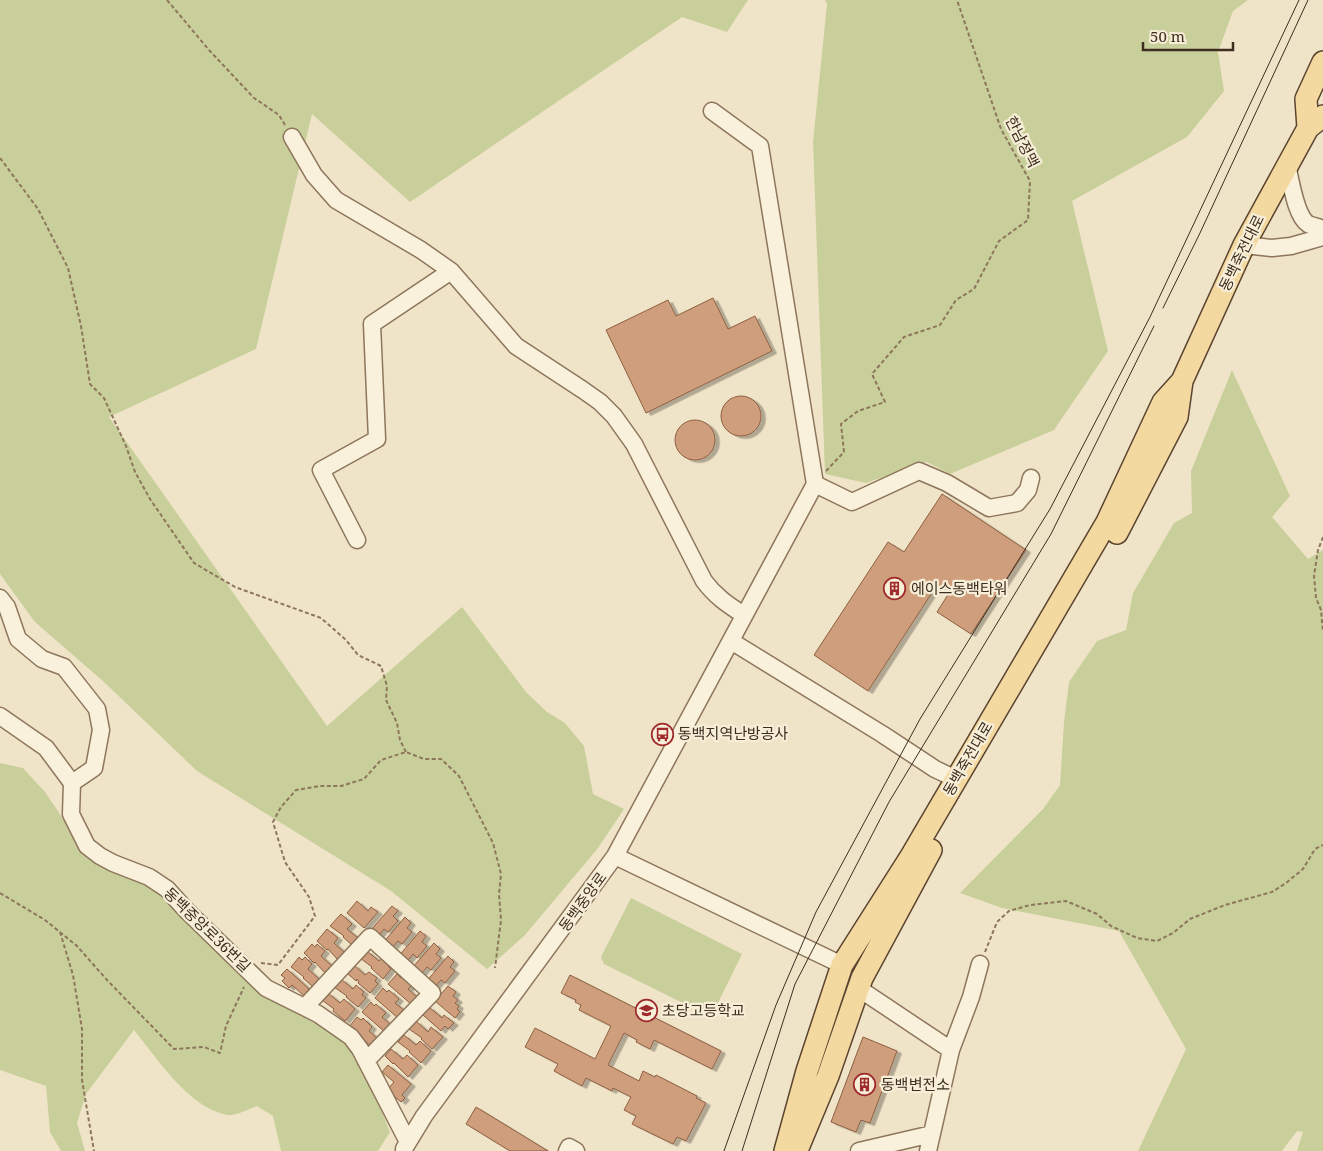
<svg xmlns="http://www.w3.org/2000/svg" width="1323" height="1151" font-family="'Noto Serif','Noto Sans KR',serif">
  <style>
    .green { fill: #c9cf9b }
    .building { fill: #cf9f7d; stroke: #8d5f41; filter: url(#shadow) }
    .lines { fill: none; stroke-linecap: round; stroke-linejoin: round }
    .minor-casing { stroke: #8d765c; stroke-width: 19 }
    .major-casing { stroke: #5b4430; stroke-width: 24 }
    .path { stroke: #8d765c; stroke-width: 2; stroke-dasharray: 4 2.5; stroke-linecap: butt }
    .minor { stroke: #faf1dc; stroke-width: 16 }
    .major { stroke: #f3d9a0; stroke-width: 21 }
    .tram { stroke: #3d2e20; stroke-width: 1 }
    .labels { text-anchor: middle; stroke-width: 4.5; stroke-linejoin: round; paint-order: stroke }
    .street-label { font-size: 15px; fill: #3d2e20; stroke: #f7eed8 }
    .poi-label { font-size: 15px; fill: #3d2e20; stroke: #f7eed8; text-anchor: start }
  </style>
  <defs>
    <filter id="shadow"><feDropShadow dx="4.5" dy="2.5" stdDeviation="0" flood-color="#0004"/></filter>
  </defs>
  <rect width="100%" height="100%" fill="#f0e4c8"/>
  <path class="green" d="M0,0H748L727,32L682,17L410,202L312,114L256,349L109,417L327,726L462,607L526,692L547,712L565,723L584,746L593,794L624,809L598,848L525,935L487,969L391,891L197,771L104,682L35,622L0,574Z
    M825,0H1248L1233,11L1218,52L1224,91L1187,137L1072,201L1108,351L1054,430L950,474L927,462L866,483L825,474L813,142L827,4Z
    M1232,370L1290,496L1272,517L1308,559L1323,550V1151H1297L1303,1132L1297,1131L1282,1151H1138L1186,1049L1119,931L1002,908L960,893L1043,809L1060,785L1064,722L1069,682L1097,641L1126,630L1133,593L1174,523L1192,513L1191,471Z
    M0,763L23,768L45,792L84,850L167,896L269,999L331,1032L344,1040L356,1051L369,1079L390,1132L378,1151H281L273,1116L257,1106C249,1109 235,1116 227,1115C188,1107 158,1059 134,1030L86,1094L77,1123L85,1151H61L50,1132L46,1086L0,1070Z
    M631,898L742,954L712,1015L709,1016L604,964L601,957Z"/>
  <path class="building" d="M713,298L728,329L755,316L772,351L646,413L606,330L668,300L676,316Z
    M721 416a20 20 0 1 1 40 0a20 20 0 1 1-40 0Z
    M675 440a20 20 0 1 1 40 0a20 20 0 1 1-40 0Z
    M942,494L1026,550L971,634L937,612L949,593L937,585L868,691L814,655L888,542L904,552Z
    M357,901L368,911L371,907L378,912L364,928L347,913Z
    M392,906L398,911L393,916L398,921L388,932L384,929L377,938L369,932Z
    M341,914L352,924L347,929L358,938L352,945L343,937L344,936L330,926Z
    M405,917L411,923L407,928L412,932L402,944L398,941L390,950L382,944Z
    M327,929L338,938L334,943L345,953L338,960L328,949L327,950L317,941Z
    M420,931L426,936L422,942L427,946L417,958L413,954L405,964L398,957Z
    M434,943L440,949L436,954L441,958L431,970L427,967L419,976L411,969Z
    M312,944L315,947L317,944L325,951L321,956L332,966L325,973L315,962L314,963L304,953Z
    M367,951L379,961L382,957L390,964L388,966L391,969L383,979L371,968L372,967L360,958Z
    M448,956L454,962L450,967L455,971L445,983L441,980L433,989L425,983Z
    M299,957L302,960L305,957L312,964L308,969L319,979L312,986L303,978L304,977L291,967Z
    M354,965L365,975L369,972L377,978L375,981L378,984L370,993L358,983L359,982L357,979L356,981L347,973Z
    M287,969L309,989L304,996L292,985L289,988L282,981L285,978L281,975Z
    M397,974L401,978L402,976L412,985L408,989L418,998L412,1005L388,984Z
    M570,975L721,1051L712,1069L654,1040L650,1049L636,1042L637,1040L624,1033L608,1065L639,1081L643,1071L655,1077L656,1075L697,1096L696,1098L706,1103L686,1141L677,1137L673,1144L632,1124L636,1116L624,1110L631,1097L613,1088L612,1091L586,1078L582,1086L554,1071L558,1064L525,1047L535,1028L595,1059L611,1026L579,1010L581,1005L575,1002L576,1000L561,993Z
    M341,979L353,989L356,985L364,992L362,995L366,998L358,1007L346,997L347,996L334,987Z
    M448,986L456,992L453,996L458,1000L455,1003L459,1006L457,1009L460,1012L455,1018L435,1001Z
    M383,988L387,992L389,990L399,999L395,1003L405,1011L399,1019L375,998Z
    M328,993L340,1003L344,999L355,1009L345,1021L333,1011L334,1009L322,1000Z
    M371,1002L374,1006L376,1004L386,1013L382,1017L392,1026L386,1033L362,1012Z
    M429,1007L442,1018L444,1015L454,1023L448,1029L445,1026L441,1031L423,1015Z
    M357,1017L361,1020L363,1018L372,1027L369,1031L379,1040L372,1047L349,1027Z
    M416,1021L428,1032L431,1027L443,1037L432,1049L421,1039L422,1038L409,1029Z
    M404,1035L416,1045L420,1041L431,1051L421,1063L409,1052L410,1051L398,1042Z
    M863,1037L897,1051L870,1123L861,1120L856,1132L831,1122Z
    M391,1049L403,1059L407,1055L418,1065L408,1077L394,1063L393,1064L385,1056Z
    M388,1065L411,1084L402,1095L405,1098L401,1102L387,1090L394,1082L382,1072Z
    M476,1107L548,1151H510L466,1124Z"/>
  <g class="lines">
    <defs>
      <path id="minor" d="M292,137L314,175L336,200L421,250L451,271L516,346L583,390L600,402L614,416L634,444L704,581C715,596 728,605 744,615
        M1287,165C1291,180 1295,215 1308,224C1312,226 1319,227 1323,229
        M1244,245L1272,248L1291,246L1323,237
        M815,484L852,502L919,471L947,483L989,508L1017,503L1028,490L1031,478
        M357,540L321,470L377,439L372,324L451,271
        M0,598L7,607L18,639L42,659L64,667L97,709L101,730L94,768L72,783
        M731,641L882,734L935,769L956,779
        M0,716L46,748L72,783L71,814L87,846L100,856L113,863L149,877L167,889L187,911L266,988L318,1014L351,1037L360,1049L408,1142
        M615,856L815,484L760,146L712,111
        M858,988L951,1050L928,1151
        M305,1007L370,937L432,993L366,1061
        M951,1050L971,997L980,964
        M404,1149L424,1116L615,856L842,965
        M567,1151L569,1147L576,1151
        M859,1151L932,1134"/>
      <path id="major" d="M1308,128L1306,99L1323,62
        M1117,533L1177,417L1182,381
        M798,1148L828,1076L862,978L931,850
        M785,1151L807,1071L842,965L910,858L1107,522L1163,402L1182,381L1244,245L1308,128L1323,116"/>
    </defs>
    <use href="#minor" class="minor-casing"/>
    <use href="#major" class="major-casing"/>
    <path class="path" d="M167,0L209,50L254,98L279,115L285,125
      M0,158L38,209L68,268L81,326L90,384L104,398L126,446L135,472L150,499L194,563L235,587L321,618L346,640L358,655L381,666L387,686L386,700L397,723L400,740L406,752
      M826,471L844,452L841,424L858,411L885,402L872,374L904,337L940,325L956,300L974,289L999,241L1028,220L1030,181L1001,129L957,0
      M1323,537L1318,550L1314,576L1316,598L1321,610L1323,632
      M0,893L45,920L77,946L107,980L174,1049L204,1047L220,1053L226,1026L244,987
      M60,932L73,975L82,1029V1080L94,1151
      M985,952L997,922L1009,911L1030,905L1066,901L1097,914L1111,926L1137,938L1157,941L1173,933L1190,919L1225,905L1272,892L1286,883L1303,869L1315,849L1323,845
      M261,963L278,965L315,916L309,897L285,862L273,822L281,807L296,790L320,786H341L364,779L381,760L406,752L424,759H441L459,776L493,843L501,874L499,894L501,920L495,968"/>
    <use href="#minor" class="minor"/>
    <use href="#major" class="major"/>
    <path class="tram" d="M1163,308L1200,233L1308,0
      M724,1151L776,1005L816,912L920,719L1050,509L1150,317L1299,0
      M742,1151L795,984L889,802L1051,534L1154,326"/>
  </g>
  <defs>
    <symbol id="building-ring" viewBox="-11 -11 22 22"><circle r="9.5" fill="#f7eed8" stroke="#9e2a2b" stroke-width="1.5"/><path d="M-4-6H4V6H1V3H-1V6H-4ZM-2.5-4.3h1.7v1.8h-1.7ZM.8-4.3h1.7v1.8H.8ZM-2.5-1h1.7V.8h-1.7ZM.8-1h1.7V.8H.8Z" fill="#9e2a2b"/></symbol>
    <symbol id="bus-ring" viewBox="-11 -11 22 22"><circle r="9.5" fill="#f7eed8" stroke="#9e2a2b" stroke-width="1.5"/><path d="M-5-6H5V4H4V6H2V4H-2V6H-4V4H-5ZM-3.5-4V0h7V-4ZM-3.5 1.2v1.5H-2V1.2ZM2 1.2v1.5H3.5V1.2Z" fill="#9e2a2b"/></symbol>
    <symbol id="school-ring" viewBox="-11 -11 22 22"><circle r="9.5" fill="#f7eed8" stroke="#9e2a2b" stroke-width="1.5"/><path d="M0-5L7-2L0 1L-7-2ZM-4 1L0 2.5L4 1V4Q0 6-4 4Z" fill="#9e2a2b"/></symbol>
  </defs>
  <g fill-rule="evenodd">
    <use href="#building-ring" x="882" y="576" width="25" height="25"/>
    <use href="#bus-ring" x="650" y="722" width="25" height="25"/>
    <use href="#school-ring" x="634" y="998" width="25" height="25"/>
    <use href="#building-ring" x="852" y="1072" width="25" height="25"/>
  </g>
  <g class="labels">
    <g class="street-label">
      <text transform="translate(1022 142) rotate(63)" y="5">한남정맥</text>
      <text transform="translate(1242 253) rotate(-64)" y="5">동백죽전대로</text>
      <text transform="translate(968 759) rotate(-60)" y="5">동백죽전대로</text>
      <text transform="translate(583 902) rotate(-54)" y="5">동백중앙로</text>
      <text transform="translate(207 930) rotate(44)" y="5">동백중앙로36번길</text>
    </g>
    <g class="poi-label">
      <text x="911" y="594">에이스동백타워</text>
      <text x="678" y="739">동백지역난방공사</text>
      <text x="662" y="1016">초당고등학교</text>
      <text x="881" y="1090">동백변전소</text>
    </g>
  </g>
  <path d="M1143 42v8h90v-8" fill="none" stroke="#3d2e20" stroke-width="2.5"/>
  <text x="1150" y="42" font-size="15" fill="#3d2e20" stroke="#f7eed8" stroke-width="4" paint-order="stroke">50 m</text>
</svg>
